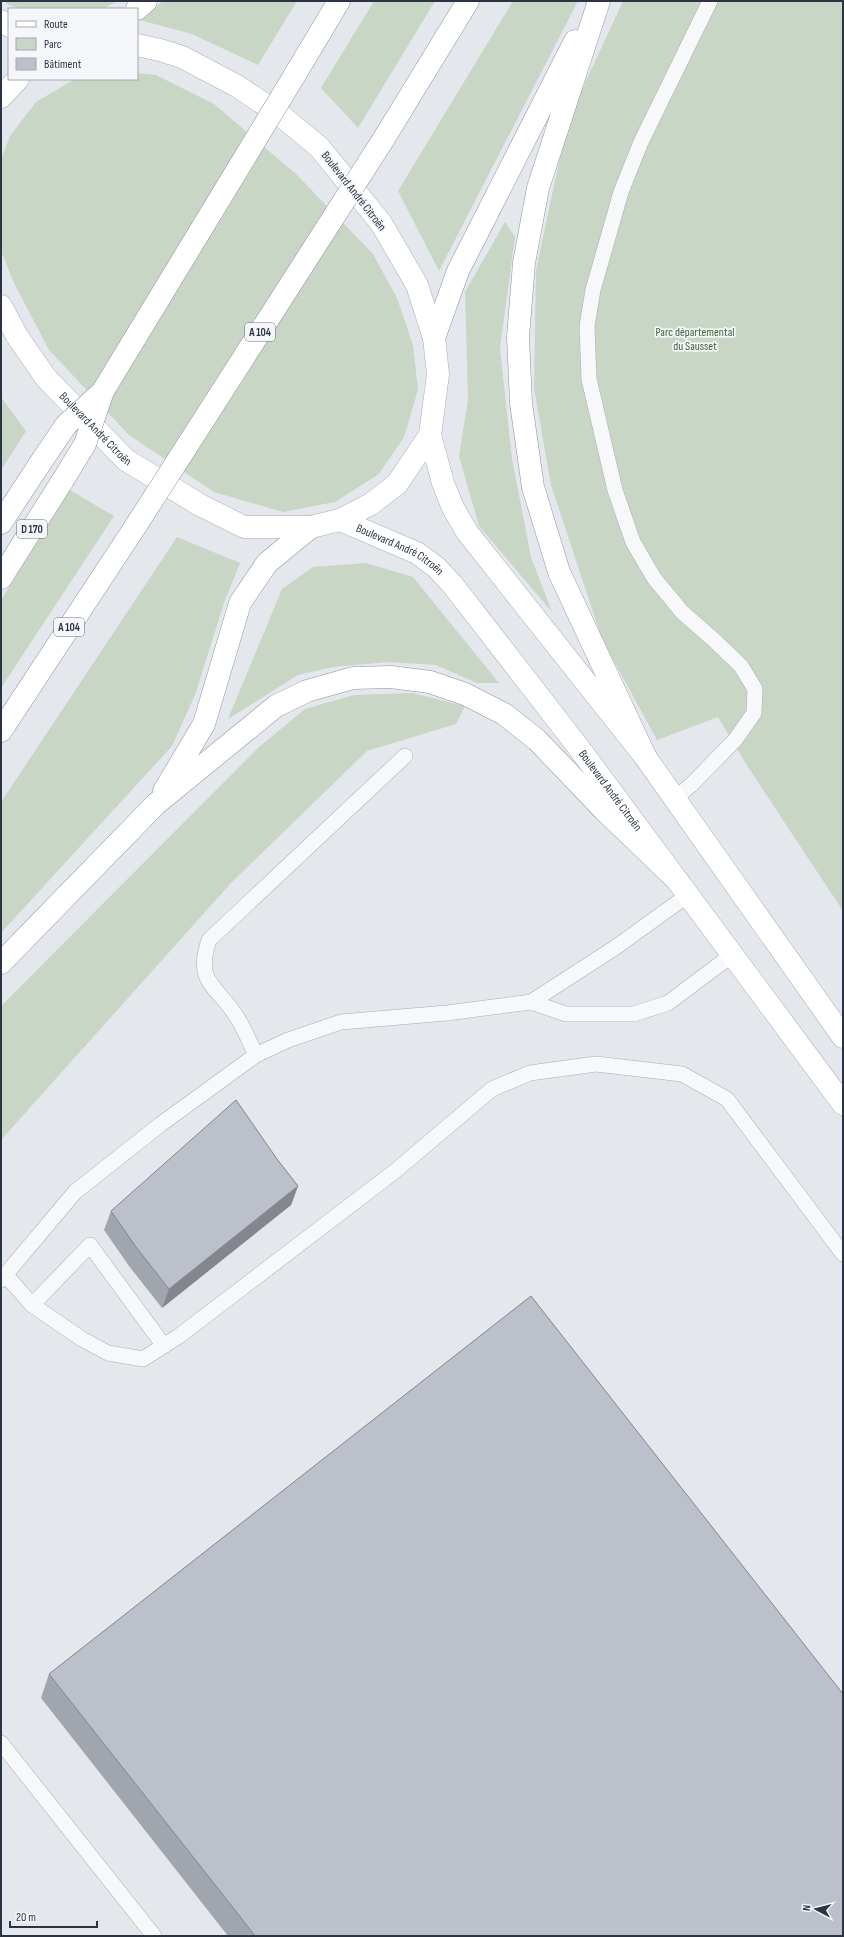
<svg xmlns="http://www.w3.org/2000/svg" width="844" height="1937" font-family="'Sofia Sans Condensed',sans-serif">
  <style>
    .green { fill: #c9d6c5 }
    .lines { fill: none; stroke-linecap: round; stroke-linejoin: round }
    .service-casing { stroke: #a9aeb7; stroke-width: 16 }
    .secondary-casing { stroke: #a9aeb7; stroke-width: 23 }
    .trunk-casing { stroke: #8b94a3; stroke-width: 23 }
    .motorway-casing { stroke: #8b94a3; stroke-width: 23 }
    .service { stroke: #f7f8fa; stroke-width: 15 }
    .secondary { stroke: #fff; stroke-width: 22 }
    .trunk { stroke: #fff; stroke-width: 22 }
    .motorway { stroke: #fff; stroke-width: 22 }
    .trunk-bridge-casing { stroke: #8b94a3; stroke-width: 23; stroke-linecap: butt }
    .motorway-bridge-casing { stroke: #8b94a3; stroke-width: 23; stroke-linecap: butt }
    .trunk-bridge { stroke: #fff; stroke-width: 22 }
    .motorway-bridge { stroke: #fff; stroke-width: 22 }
    .wall { fill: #a1a5ae }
    .shaded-wall { fill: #83868d }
    .building { fill: #bbc0ca; stroke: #83868d }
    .labels { text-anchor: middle; stroke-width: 3.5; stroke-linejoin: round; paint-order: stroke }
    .shield { fill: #f4f6f9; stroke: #676e7b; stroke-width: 1 }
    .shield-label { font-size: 11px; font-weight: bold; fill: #2b3445 }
    .street-label { font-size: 12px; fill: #2b3445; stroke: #f4f6f9 }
    .park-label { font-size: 12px; fill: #3f6138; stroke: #f4f6f9 }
  </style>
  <rect width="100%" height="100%" fill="#e4e7ec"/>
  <path class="green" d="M4,1H117L103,9H22L9,5Z
    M163,1H297L258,65L192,34L140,20Z
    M374,1H435L358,128L321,88Z
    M513,1H578L439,271L398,191Z
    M623,1H843V911L748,767L718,717L657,740L602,639L551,485L534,388L536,270L568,120Z
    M137,73L156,75L214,104L296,174L373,254L397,298L413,345L418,390L404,437L379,474L335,502L283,512L214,492L129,435L49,350L14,283L1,251V160L10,136L36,102L75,79H137Z
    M505,222L515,237L500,348L512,459L531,557L552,612L479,526L459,456L468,400L465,292Z
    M1,397L26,431L1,470Z
    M70,490L114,516L1,688V600Z
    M177,537L240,563L225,600L195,695L172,746L1,933V802Z
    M366,563L413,577L499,683H477L436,665L389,662L333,667L298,675L228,719L282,589L313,567Z
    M412,693L465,706L456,724L367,751L231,883L1,1140V1006L259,747L305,709L354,695Z"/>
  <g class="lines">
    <defs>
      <path id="service" d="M675,798L691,785L735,740L754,713L755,689L741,666L714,640L682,612L654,578L633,542L615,490L589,379L587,326L593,290L621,192L641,142L710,1
        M531,1002L566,1014H634L668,1003L732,955
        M256,1055C250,1043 245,1030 238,1019C218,985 194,985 209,940L405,756
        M5,1274L32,1305L82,1339L108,1353L143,1359L179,1336L394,1172L492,1089L530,1073L596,1064L682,1074L727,1099L843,1254
        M1,1280L75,1192L161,1124L256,1055L288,1040L341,1022L447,1013L531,1002L616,947L688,895
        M32,1305L90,1245L164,1346
        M1,1743L154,1936"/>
      <g id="secondary">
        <path d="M1,21L9,26"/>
        <path d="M1,97L18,79"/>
        <path id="s1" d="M1,306L17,336L46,378L126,460L200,505L244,527H311L340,520L371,504L397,484L430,435L438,374L434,338L417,285L381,223L319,147L279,114L237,86L182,57L160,50L137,45"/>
        <path d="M430,435L443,483L453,508L467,532L646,758L843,1037"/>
        <path id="s2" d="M340,520L417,553L436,567L452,584L579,748L843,1104"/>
      </g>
      <path id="trunk" d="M1,578L63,480"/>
      <path id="motorway" d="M599,1L538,188L524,263L518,337L521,403L533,487L559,572L646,758
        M137,9L146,1
        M293,78L339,1
        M383,140L468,1
        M434,338L458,271L575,41
        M1,523L39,465
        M1,731L137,524
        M164,791L204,724L240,603L267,563L311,527
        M1,963L156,804L276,706L307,691L353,678L391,677L430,682L465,694L504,714L537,740L604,810L678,881"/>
    </defs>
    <use href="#service" class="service-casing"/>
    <use href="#secondary" class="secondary-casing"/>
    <use href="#trunk" class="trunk-casing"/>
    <use href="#motorway" class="motorway-casing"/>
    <use href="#service" class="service"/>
    <use href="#secondary" class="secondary"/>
    <use href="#trunk" class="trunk"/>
    <use href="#motorway" class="motorway"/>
    <defs>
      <path id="trunk-bridge" d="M63,480L85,444L103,391"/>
      <path id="motorway-bridge" d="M39,465L66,425L103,391L293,78
        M137,524L383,140"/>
    </defs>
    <use href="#trunk-bridge" class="trunk-bridge-casing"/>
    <use href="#motorway-bridge" class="motorway-bridge-casing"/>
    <use href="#trunk-bridge" class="trunk-bridge"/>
    <use href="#motorway-bridge" class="motorway-bridge"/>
  </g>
  <path class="wall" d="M277,1159L298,1186L291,1205L162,1308L129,1266L104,1230L111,1211Z
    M49,1674L843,1936H228L41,1698Z"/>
  <path class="shaded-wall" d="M298,1186L291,1205L162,1308L169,1289Z"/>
  <path class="building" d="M236,1100L277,1159L298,1186L169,1289L136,1247L111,1211Z
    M531,1296L843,1694V1936H255L238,1914L49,1674Z"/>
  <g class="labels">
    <g class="shield">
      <rect x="245" y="323" width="30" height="18" rx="3"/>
      <rect x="17" y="520" width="30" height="18" rx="3"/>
      <rect x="54" y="618" width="30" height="18" rx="3"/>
    </g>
    <g class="shield-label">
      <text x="260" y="336">A 104</text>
      <text x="32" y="533">D 170</text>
      <text x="69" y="631">A 104</text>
    </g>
    <g class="street-label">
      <text transform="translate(354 191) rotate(52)" y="4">Boulevard André Citroën</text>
      <text dy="4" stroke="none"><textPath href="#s1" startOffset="156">Boulevard André Citroën</textPath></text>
      <text dy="4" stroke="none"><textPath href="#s2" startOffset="67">Boulevard André Citroën</textPath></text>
      <text dy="4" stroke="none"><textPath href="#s2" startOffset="391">Boulevard André Citroën</textPath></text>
    </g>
    <g class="park-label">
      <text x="695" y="336">Parc départemental<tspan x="695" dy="14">du Sausset</tspan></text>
    </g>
  </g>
  <rect width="844" height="1937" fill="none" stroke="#2b3445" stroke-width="4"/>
  <rect x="8" y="8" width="130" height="72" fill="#f4f6f9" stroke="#a4a8b1"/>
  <rect x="16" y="21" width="20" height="6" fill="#ffffff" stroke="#a4a8b1"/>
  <text x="44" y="28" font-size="12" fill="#2b3445">Route</text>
  <rect x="16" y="38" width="20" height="12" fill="#c9d6c5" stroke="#a4a8b1"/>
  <text x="44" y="48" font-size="12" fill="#2b3445">Parc</text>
  <rect x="16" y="58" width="20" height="12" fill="#bbc0ca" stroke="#a4a8b1"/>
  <text x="44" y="68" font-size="12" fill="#2b3445">Bâtiment</text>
  <g transform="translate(816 1909) rotate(277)" stroke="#f4f6f9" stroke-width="3" paint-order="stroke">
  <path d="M0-3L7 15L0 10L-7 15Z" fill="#2b3445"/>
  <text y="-6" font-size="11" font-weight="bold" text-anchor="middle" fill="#2b3445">N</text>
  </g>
  <path d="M10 1921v6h87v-6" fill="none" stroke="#2b3445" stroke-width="2"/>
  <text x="16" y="1921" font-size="12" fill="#2b3445" stroke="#f4f6f9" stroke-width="3" paint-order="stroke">20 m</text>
</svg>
